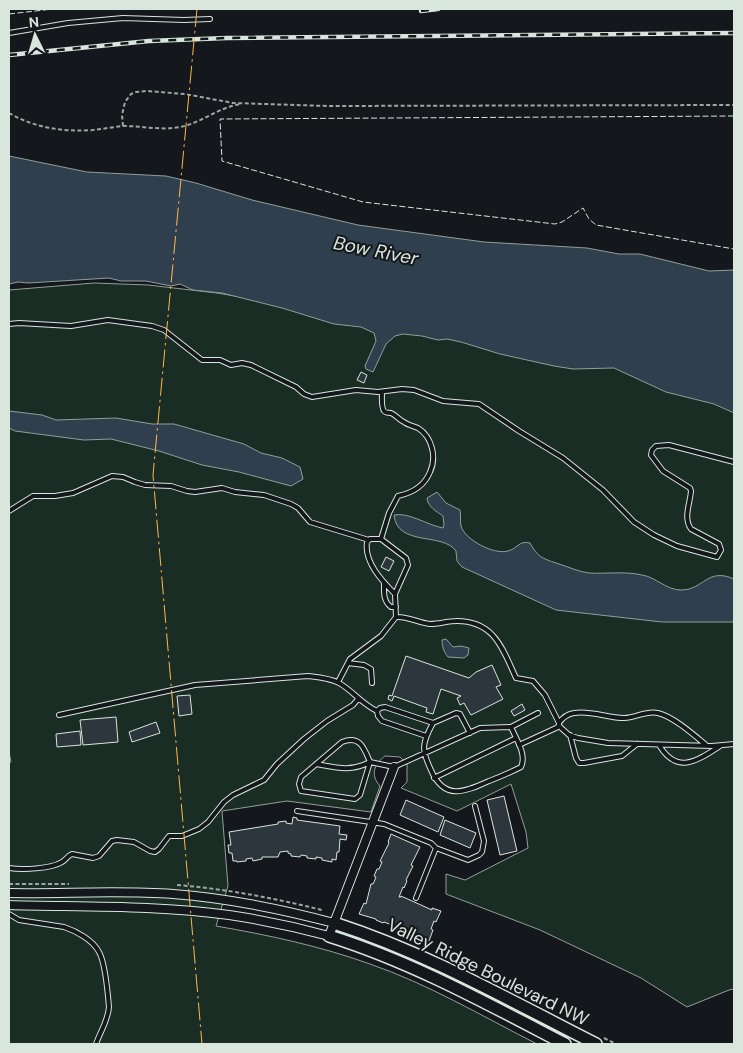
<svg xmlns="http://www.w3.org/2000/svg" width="743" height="1053" font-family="'DM Sans',sans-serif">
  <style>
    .green { fill: #1a2d24; stroke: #939e99 }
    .water { fill: #2f3f4d; stroke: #939e99 }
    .building { fill: #2c363c; stroke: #d8e6dc }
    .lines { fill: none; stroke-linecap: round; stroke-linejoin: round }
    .lane-casing { stroke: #d8e6dc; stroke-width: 6 }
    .street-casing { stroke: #d8e6dc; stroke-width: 10 }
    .secondary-casing { stroke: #d8e6dc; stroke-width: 14 }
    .path { stroke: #9da8a2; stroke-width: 2; stroke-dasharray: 4 2.5; stroke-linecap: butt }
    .lane { stroke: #14181c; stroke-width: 4 }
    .street { stroke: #14181c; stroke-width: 8 }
    .secondary { stroke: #14181c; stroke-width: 11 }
    .rail-casing { stroke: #d8e6dc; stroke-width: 4.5 }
    .rail { stroke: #14181c; stroke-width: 2.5; stroke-dasharray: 8; stroke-linecap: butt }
    .fence { stroke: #d8e6dc; stroke-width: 1; stroke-dasharray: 6 2.5; stroke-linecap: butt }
    .power { stroke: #ffb74d; stroke-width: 1; stroke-dasharray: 18 4 2.5 4; stroke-linecap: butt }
    .labels { text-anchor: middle; stroke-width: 4; stroke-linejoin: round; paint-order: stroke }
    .street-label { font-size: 18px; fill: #d8e6dc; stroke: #14181c }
    .water-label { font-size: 19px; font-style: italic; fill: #d8e6dc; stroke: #14181c }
  </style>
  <rect width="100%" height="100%" fill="#14181c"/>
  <path class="green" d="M94,283L148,285L217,293L621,361L734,407V989L729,990L687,1007L641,978L540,930L446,894V874L465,880L528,848L526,832L511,784L457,811L401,788L407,782V764L400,757L385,756C374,764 370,775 380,786L371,812L287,801L222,811L228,886L216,926C268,935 320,946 370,964C428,984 482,1016 537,1044H9V763L11,762L9,752V290Z"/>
  <path class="water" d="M9,156L87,172L166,176L196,183L252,200L358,225L484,242L587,248L619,254H640L709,271L734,270V413L714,404L666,392L614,368L573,369L554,366L500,354L461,342L447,339L438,340L422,336L403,334L395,336L386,344L373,372L366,369L365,366L376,341L374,333L361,327L334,324L282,308L222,293L193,290L180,284L171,286L146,281H121L109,278L28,283L18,282L9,284Z
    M9,411L42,415L56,420L116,418L152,424H174L244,444L261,453L282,458L300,467L303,479L291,486L239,472L202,465L159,451L111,439L84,440L15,431L9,428Z
    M437,492L446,503L460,510C461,515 460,521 461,526C465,540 494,555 508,551C517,549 519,540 530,543C538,558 544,559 559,564C569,567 579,572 589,573C606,574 625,571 642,575C656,577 666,590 681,590C704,590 707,567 734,579V622H662L556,610L462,567L457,561L456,551C443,532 397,547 394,515C409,512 427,525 443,528L444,525L443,516C436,511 428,507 427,498Z
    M446,639L453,647L461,646L469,648L468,655L464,658L448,657C444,652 442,647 442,640Z"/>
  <path class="building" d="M361,372L367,375L364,383L357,380Z
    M386,557L394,561L389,571L381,567Z
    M406,656L469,678L476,672L492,665L501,685L496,687L503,699L471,715L464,703L460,705L457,698L461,696L441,689L433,714L426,712L427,708L394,696L392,701L388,699L389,695L392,696Z
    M190,695L192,714L179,716L177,696Z
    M522,704L525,710L514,716L511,711Z
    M116,717L118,742L83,745L80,720Z
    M156,722L160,733L132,742L129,732Z
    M80,731L81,745L57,747L56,734Z
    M504,796L517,851L500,855L487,800Z
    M406,800L444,817L438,832L400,815Z
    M293,817L297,818V820L340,826L339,834L347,835L346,840L340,839L339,852H337L336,860L332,859V862L322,860V858L316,857V859L307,858V856L301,855L300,857L291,856V854L288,853V851L280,852L278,857H262V859L253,861L252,858L246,859V861L237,862V861H233L232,853H229L228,845H231L229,832L278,824V822L286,821V823L292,824Z
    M445,820L476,833L470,848L440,835Z
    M391,834L420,847L411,865L413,866L406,880L407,881L404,888L403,887L399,897H401V896L432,910V908L441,911L436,922L434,921L431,929L433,930L429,941L421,938V937L401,930L402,929L397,927L384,922L383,923L376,920V919L359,914L364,903L366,904L371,884H373L374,882L376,877L374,876L377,869H379L382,862L380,861L389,843L388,842Z"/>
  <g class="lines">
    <defs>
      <path id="lane" d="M9,33L68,23L123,18L184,20L210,19
        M9,324L19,323L71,326L108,320L152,326L164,330L202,360H220L231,365L242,363L251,365L296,387L304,394L312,397L356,390L378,392L402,389L414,390L443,401L479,404L519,431L563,458L603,490L634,522L654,535L677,546L717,557L721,550L719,544L691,529C683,518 690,504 691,491L690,488L663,471L651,455L652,450L656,446L669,445L734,462
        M9,511L33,496H55L73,493L112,476L123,477L135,482L145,485L171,486L187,491L195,492L222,488L235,492L264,495L291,504L298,508L310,522L369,540
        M381,539L389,513L398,496C412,493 424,487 430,472C437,457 432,437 418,428C413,426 408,425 404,422C399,420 396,415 391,413C387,412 387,414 384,411C381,407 382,397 382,392
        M384,583C384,592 383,601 391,607H396
        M396,617C408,616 418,623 430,624C439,624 448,621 457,621C495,621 503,650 516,678L533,681L545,695L559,723V726L556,728L519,745
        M348,663L364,665L371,669L372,683
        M338,682L350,659L381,636L396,617L395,594L408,565L406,558L381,539H370L367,542C364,562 382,581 395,594
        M377,711L380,708L385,707L433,723
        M59,715L195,685L308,676C317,677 330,678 339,683C353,691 362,704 377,711L378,716L382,721L426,736
        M559,723C563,717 567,714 574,713C590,710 608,718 624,718C636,718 646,710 658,713C674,717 694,735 706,745
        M559,726L569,735L578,738L608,743L712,746L734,744
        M470,733L460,714L456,713L433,723C422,743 421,749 431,770C444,801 465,792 489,781C500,777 511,772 521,767C527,754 516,739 511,727
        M570,735L576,758L579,763H584L622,756L637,744
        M659,745C677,775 697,761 720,746
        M370,762L360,795L355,799L301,791L299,784L301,777L342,742C360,735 364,748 370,762L394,767L480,728L511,727L538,713
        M316,764C338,768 350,772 370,762
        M434,778L516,738
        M297,811L384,824L431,843L436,848L468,860L479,855L482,852L484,841L475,806
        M9,868C22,870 51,869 62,862C66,860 67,856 72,854L93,858L99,856L112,841L117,840L134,842L150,851L155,852L159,849L169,836H182L199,829L208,822L224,802L233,795L264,780L277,764L304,739L327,721L353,705L358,699
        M416,898L436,848
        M9,914L19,920L64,927C76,931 93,940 99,952C105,962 108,995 109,1007C108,1021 100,1032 96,1044"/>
      <path id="street" d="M9,893C63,894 118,890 173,894C228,898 281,909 334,923
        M9,905C82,907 156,905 229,915C263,920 296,927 329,936L394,767"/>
      <path id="secondary" d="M334,923C427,953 509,1000 596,1044
        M329,936C412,962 488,1004 565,1044"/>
    </defs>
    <use href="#lane" class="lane-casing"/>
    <use href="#street" class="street-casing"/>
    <use href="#secondary" class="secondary-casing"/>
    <path class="path" d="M9,113C35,128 63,132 93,130C103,129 113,127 123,126C145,126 166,132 188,125C206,119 221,107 241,104
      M123,126L122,115L125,102L131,94L136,92L147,91L185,94L233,103L327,106L734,105
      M9,884H69
      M177,885C226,889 274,898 322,910
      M604,1038L616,1044"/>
    <use href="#lane" class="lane"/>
    <use href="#street" class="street"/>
    <use href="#secondary" class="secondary"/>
    <defs>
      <path id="rail" d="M421,11L438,9
        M9,55L149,41L227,38L734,33"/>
    </defs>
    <use href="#rail" class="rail-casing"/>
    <use href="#rail" class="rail"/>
    <path class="fence" d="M9,14L53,9
      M734,116L220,119L222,161L363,202L555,224L562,222L583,208L589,219L596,225L734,249"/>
    <path class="power" d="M197,9L153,475L202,1044"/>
  </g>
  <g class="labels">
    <g class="street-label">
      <text transform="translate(488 972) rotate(26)" y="6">Valley Ridge Boulevard NW</text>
    </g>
    <g class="water-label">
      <text transform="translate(376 250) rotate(11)" y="7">Bow River</text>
    </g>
  </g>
  <rect width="743" height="1053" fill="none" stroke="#d8e6dc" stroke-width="20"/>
  <g transform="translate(35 35) rotate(355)" stroke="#14181c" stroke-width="4" paint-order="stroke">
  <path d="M0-4L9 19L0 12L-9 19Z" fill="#d8e6dc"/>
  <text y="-8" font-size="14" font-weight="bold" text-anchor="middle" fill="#d8e6dc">N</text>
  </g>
</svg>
